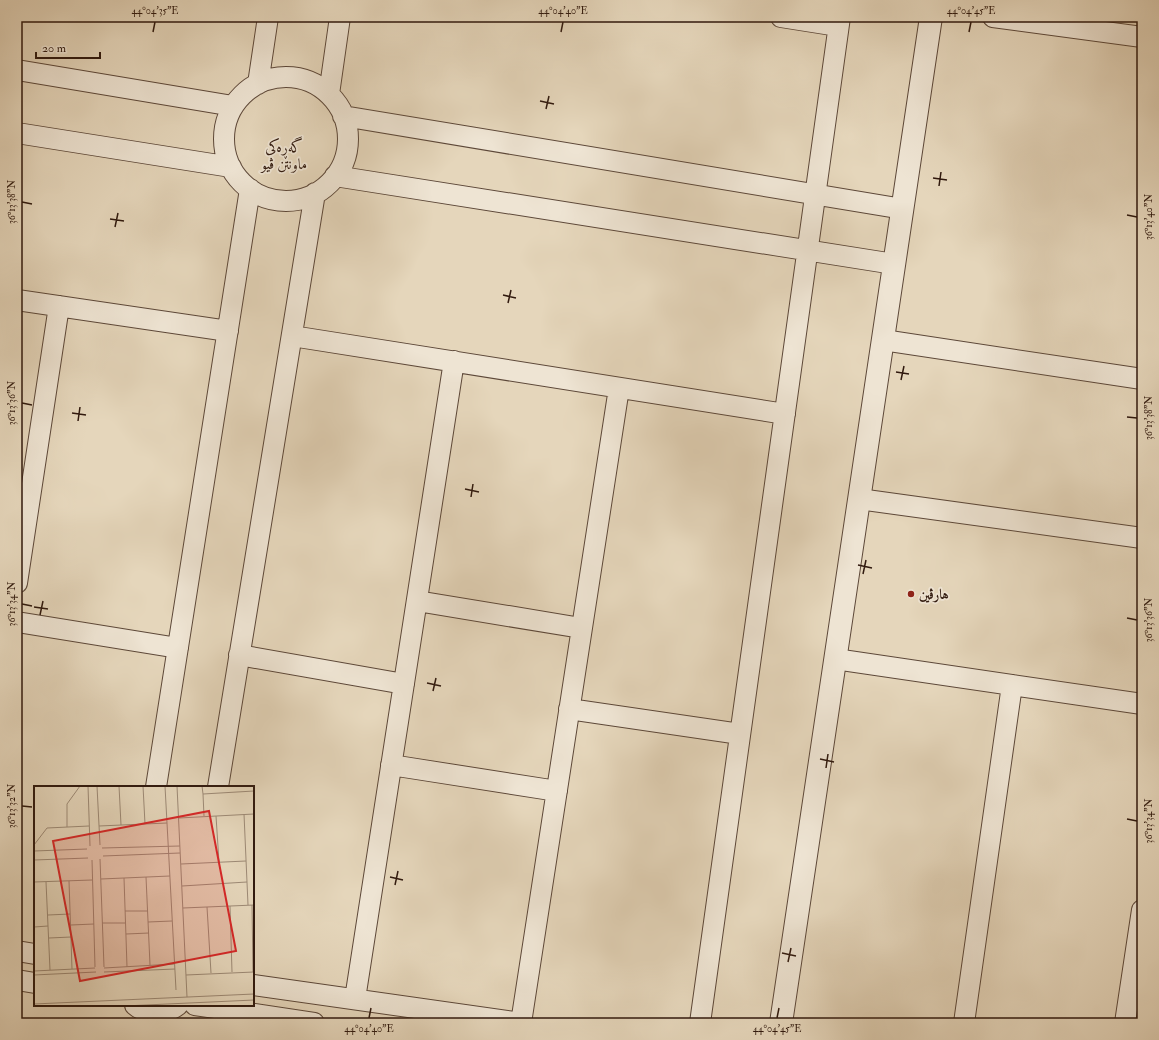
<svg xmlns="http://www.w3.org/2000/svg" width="1159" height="1040" font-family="'IM FELL Double Pica',Amiri,serif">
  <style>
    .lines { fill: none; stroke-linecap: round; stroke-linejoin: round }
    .minor-casing { stroke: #5d4839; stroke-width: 22 }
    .tertiary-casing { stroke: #5d4839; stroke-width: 24 }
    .minor { stroke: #eee4d3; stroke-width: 20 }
    .tertiary { stroke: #eee4d3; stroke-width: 22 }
    .ticks { fill: none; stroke: #30190e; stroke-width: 1.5 }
    .poi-dot { fill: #8f2418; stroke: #eee4d3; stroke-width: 1.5 }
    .labels { text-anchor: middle; stroke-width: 3.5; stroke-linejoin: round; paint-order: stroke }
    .poi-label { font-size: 14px; font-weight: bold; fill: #30190e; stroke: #eee4d3; text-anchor: start }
    .neighbourhood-label { font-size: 15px; fill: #30190e; stroke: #eee4d3 }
    .inset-road { fill: none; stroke: #9d8a76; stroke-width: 1 }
    .view { fill: #d62828; fill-opacity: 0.15; stroke: #d62828; stroke-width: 2 }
    .inset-edge { fill: none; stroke: #30190e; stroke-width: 2 }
    .neatline { fill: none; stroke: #30190e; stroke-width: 1.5 }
    .ticks-label { font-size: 10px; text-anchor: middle; fill: #30190e }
  </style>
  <rect width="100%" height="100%" fill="#e5d6bb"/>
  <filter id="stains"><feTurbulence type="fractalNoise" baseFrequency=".005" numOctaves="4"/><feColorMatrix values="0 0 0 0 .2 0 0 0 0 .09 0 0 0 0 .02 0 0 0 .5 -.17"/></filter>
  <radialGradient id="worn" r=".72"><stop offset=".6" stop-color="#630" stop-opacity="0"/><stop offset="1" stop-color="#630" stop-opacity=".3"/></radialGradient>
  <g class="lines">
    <defs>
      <path id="minor" d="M781,17L838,26
        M993,17L1142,37
        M17,70L233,106
        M224 139a62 62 0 1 1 124 0a62 62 0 1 1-124 0Z
        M258,84L268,17
        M329,94L340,17
        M343,116L903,209
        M17,133L231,167
        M335,176L894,264
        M17,300L228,331
        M292,336L785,414
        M883,340L1142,379
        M859,499L1142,538
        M17,583L59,306
        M417,601L581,628
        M17,622L178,648
        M239,655L404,684
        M835,659L1142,704
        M569,709L740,734
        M391,765L557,791
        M156,787L250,189
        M218,787L315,193
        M17,951L35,954
        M17,980L35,983
        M253,985L521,1023
        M355,999L454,361
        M135,1005C148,1016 165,1015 178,1005
        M195,1005L314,1023
        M521,1023C554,811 585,599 619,388
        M700,1023L840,17
        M964,1023L1012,685
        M1125,1023L1142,910"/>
      <path id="tertiary" d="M781,1023L931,17"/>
    </defs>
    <use href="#minor" class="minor-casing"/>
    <use href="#tertiary" class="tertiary-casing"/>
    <use href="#minor" class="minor"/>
    <use href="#tertiary" class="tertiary"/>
  </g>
  <path class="ticks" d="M153,32L155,22M561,32L563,22M969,32L971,22M540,101L554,104M546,109L549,96M933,178L947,180M939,186L941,172M22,202L32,204M1127,215L1137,217M110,219L124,221M115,227L118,213M503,295L516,298M508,303L511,290M896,372L909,374M901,380L904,366M22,403L32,405M72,413L86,415M1127,417L1137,418M78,421L80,407M465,489L479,492M471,497L473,484M858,565L872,568M863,574L866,560M22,604L32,606M34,607L48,609M40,615L43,601M1127,618L1137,620M427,683L441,686M433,691L436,678M820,759L834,762M826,768L828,754M22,806L32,807M1127,819L1137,821M390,877L403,880M395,885L398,871M782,953L796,956M788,962L791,948M369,1018L371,1008M777,1018L779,1008"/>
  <circle class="poi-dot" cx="911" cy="594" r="4"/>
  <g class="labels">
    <g class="poi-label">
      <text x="919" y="599">هارڤين</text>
    </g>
    <g class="neighbourhood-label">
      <text x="284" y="152">گەڕەکی<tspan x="284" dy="17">ماونتن ڤیو</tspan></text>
    </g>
  </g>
  <g transform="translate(34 786)">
    <rect width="220" height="220" fill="#e5d6bb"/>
    <path class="inset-road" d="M54,0L56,60M63,0L66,59M85,0L87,39M109,0L111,38M131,0L142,204M143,0L153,211M168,0L169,8L220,5M169,8L170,30M210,28L214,119M182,30L185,76M145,32L220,28M65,40L133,37M33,41V18L46,0M0,59L13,42L55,40M68,62L146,60M0,65L53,63M69,70L146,67M66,73L70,181M0,74L54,72M58,74L61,181M147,78L212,75M112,91L116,179M90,92L93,181M67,93L136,90M35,95L38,183M0,96L58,94M12,96L16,184M148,100L213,96M218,119L219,186M196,120L198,186M173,121L177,187M149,122L220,119M91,125H114M14,129L36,128M114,136L138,135M68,137H91M37,139L60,138M0,141L14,140M92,148L115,147M15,152L37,151M70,182L140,178M0,185L61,182M70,186L141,183M0,189L62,186M152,189L220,186M0,218L220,208M90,220L220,214"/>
    <path class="view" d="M175,25L202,165L46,195L19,55Z"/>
    <rect width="220" height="220" class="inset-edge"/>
  </g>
  <rect width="1159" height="1040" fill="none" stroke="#e5d6bb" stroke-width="44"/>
  <path d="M36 52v6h64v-6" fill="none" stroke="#30190e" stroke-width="2"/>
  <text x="42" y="52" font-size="12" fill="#30190e" stroke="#eee4d3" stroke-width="3" paint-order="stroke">20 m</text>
  <rect x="22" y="22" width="1115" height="996" class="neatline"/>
  <g class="ticks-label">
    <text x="155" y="14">44°04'35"E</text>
    <text x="563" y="14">44°04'40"E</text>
    <text x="971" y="14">44°04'45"E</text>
    <text transform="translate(11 202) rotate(-90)" y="4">36°13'38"N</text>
    <text transform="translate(1148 217) rotate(-90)" y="4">36°13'40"N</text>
    <text transform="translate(11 403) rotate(-90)" y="4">36°13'36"N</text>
    <text transform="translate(1148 418) rotate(-90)" y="4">36°13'38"N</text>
    <text transform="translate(11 604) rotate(-90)" y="4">36°13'34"N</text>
    <text transform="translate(1148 620) rotate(-90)" y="4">36°13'36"N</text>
    <text transform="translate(11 806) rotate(-90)" y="4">36°13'32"N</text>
    <text transform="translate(1148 821) rotate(-90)" y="4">36°13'34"N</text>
    <text x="369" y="1032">44°04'40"E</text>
    <text x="777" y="1032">44°04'45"E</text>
  </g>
  <rect width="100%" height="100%" filter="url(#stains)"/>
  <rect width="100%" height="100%" fill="url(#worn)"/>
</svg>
